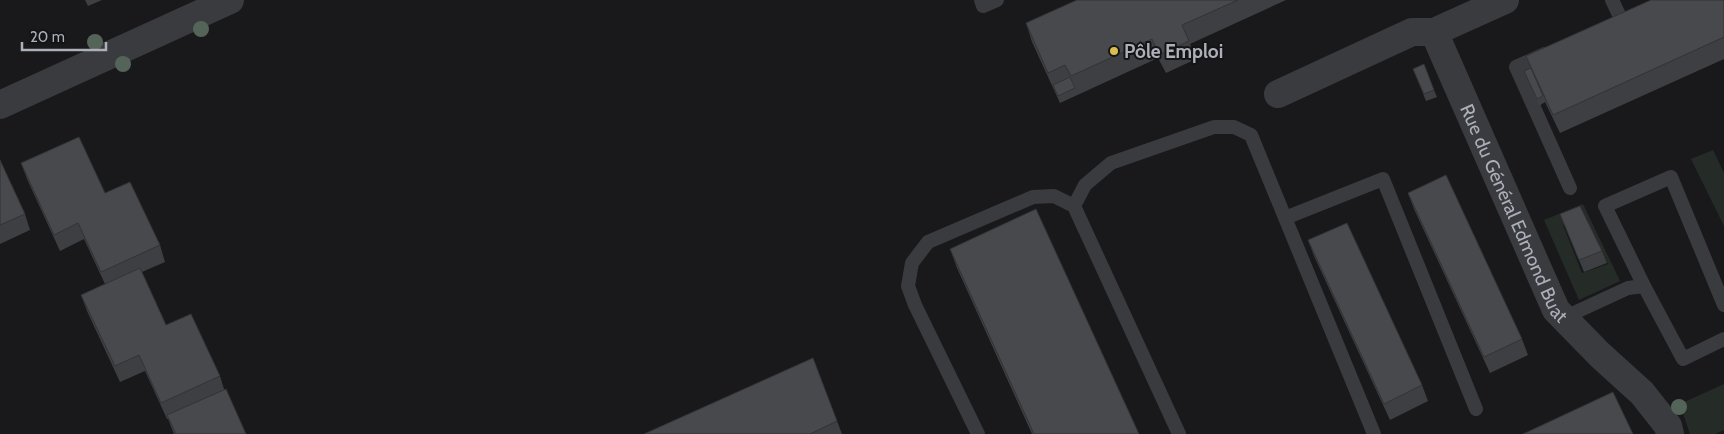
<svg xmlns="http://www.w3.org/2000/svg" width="1724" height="434" font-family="Cabin,sans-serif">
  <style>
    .green { fill: #252c27; fill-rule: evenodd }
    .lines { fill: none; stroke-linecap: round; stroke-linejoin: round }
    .lane { stroke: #3a3b3f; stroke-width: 14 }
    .street { stroke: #3a3b3f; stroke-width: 28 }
    .tree { fill: #556459 }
    .wall { fill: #3e3f42 }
    .building { fill: #48494d; stroke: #323336 }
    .poi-dot { fill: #dcbd50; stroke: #141416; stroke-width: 2 }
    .labels { text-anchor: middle; stroke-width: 4; stroke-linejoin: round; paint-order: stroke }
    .poi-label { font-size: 19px; font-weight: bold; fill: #adafb9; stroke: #141416; text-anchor: start }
    .street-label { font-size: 19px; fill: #adafb9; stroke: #141416 }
  </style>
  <rect width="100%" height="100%" fill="#19191b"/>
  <path class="green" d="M1713,150L1724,173V226L1691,159Z
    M1583,204L1620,281L1579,300L1544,220ZM1585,217L1608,264L1582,273L1563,225Z
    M1724,384V430L1715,434H1690L1680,404Z"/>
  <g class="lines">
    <path class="lane" d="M981,0L983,6L997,0
      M1612,0L1621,19
      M1545,54L1516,67L1570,188
      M1074,206L1085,185L1111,163L1214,127H1234L1251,135L1374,434
      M1285,218L1383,179L1476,409
      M1724,305L1671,177L1605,206L1644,286L1683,359L1724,339
      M1563,318L1628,288L1644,286
      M978,434L915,305L908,286L912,263L928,242L1033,197L1054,196L1074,206L1179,434"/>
    <g class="street">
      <path id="s1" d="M1434,32L1556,310L1600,355L1642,393L1668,426L1670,434"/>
      <path d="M1278,94L1412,32H1434L1505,0"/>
      <path d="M0,105L230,0"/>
    </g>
  </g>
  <g class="tree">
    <circle cx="201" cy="29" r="8"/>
    <circle cx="95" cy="42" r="8"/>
    <circle cx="123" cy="64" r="8"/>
    <circle cx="1679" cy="407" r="8"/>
  </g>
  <path class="wall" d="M85,0H102L88,6Z
    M1077,0H1286L1190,44L1196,59L1166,73L1158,58L1060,103L1032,42L1026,23Z
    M1724,0V59L1560,133L1545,102L1539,106L1524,71L1531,68L1526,56Z
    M1413,69L1434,90L1437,97L1426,101Z
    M0,160L25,214L30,230L0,244Z
    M21,163L105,193L160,245L165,262L142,272L166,325L220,376L224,389L246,434H174L168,419H167L145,371L120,382L87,311L81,295L105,284L84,239L60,251L27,179Z
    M1408,193L1522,339L1528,355L1490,373L1414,209Z
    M1560,214L1602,251L1607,263L1584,272Z
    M1308,240L1422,385L1428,401L1390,420L1314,256Z
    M950,249L1139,434H1032L957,268Z
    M813,358L842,434H644Z"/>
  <path class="building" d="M1077,0H1238L1182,25L1189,41L1159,55L1152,39L1071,76L1065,65L1048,73L1026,23Z
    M1651,0H1724V37L1553,115L1526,56Z
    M1424,64L1434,90L1424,94L1413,69Z
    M1531,68L1543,96L1537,99L1524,71Z
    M1070,77L1075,88L1058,96L1053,85Z
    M79,137L105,193L130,182L160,245L101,272L78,223L54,235L21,163Z
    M0,160L25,214L0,225Z
    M1446,175L1522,339L1484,357L1408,193Z
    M1580,206L1602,251L1579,260L1560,214Z
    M1036,209L1139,434H1034L950,249Z
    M1347,223L1422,385L1384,404L1308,240Z
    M140,268L166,325L191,314L220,376L161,403L139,355L115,366L81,295Z
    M813,358L837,421L810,434H644Z
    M226,389L246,434H176L167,415Z
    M1613,392L1633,434H1523Z"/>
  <circle class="poi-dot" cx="1114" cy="51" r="5"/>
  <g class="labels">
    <g class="poi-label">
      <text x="1124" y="58">Pôle Emploi</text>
    </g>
    <g class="street-label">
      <text dy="7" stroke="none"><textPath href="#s1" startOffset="198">Rue du Général Edmond Buat</textPath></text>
    </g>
  </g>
  <path d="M22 42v8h84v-8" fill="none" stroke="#adafb9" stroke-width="2.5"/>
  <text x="30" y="42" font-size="15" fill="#adafb9" stroke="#141416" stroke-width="4" paint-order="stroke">20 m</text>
</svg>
